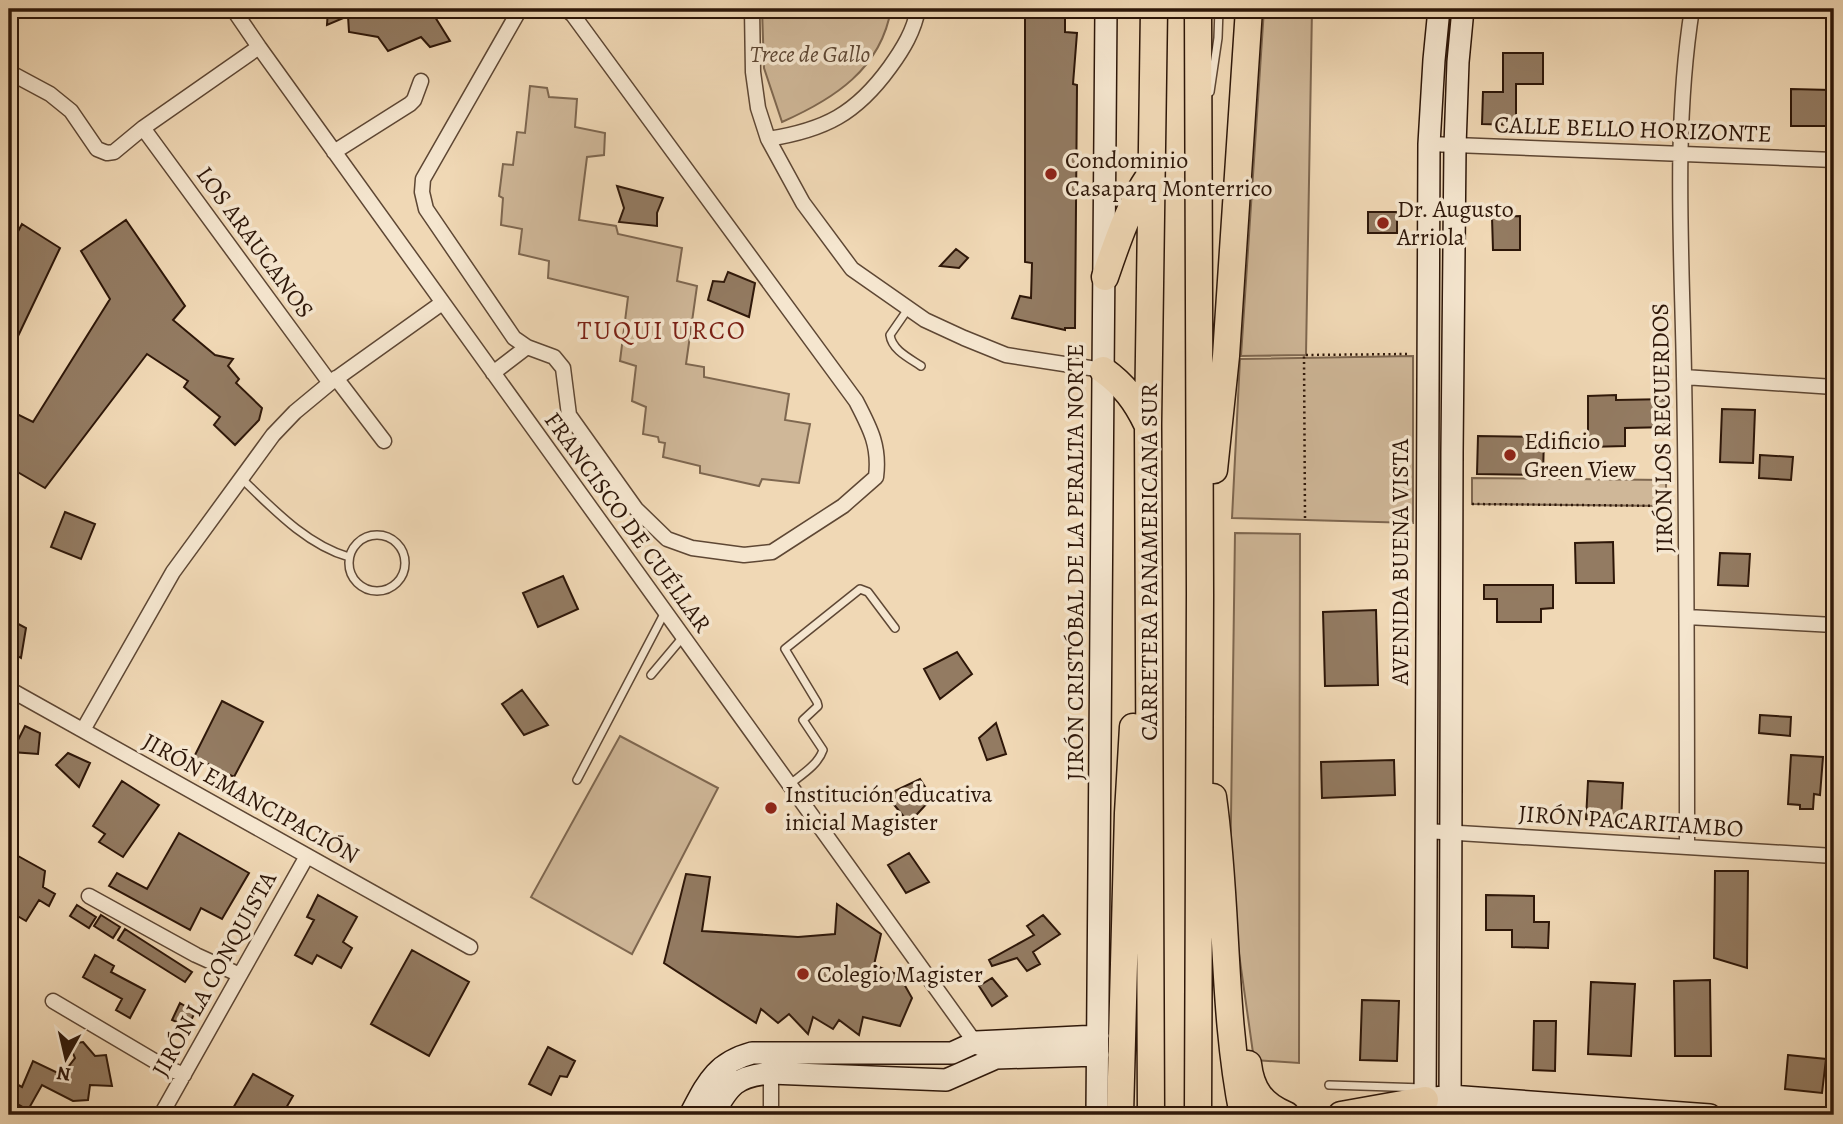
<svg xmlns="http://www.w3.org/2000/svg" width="1843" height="1124" font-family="Alegreya,serif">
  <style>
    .green { fill: #cfb798; stroke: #7e6750; stroke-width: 2 }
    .building { fill: #937b62; stroke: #2e1709; stroke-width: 2 }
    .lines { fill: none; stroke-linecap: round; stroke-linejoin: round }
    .lane-casing { stroke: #5e4734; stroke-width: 10 }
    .street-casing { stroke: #5e4734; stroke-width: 17 }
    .secondary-casing { stroke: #2e1709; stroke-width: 24 }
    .highway-casing { stroke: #2e1709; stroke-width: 29 }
    .path { stroke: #2e1709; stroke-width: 2.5; stroke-dasharray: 2 3.5; stroke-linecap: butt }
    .lane { stroke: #f5e6cf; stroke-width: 7 }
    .street { stroke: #f5e6cf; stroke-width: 14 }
    .secondary { stroke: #f5e6cf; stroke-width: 21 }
    .highway { stroke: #f0d8b5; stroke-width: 26 }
    .poi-dot { fill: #8f2418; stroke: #f5e6cf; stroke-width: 2.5 }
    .labels { text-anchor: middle; stroke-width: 7; stroke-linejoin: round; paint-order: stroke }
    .park-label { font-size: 24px; font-style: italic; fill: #5e4734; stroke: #f5e6cf }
    .street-label { font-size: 24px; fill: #2e1709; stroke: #f5e6cf }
    .poi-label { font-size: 24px; fill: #2e1709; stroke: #f5e6cf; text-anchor: start }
    .neighbourhood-label { font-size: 26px; letter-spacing: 2px; fill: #7a1f14; stroke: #f5e6cf }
  </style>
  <rect width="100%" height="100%" fill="#f0d8b5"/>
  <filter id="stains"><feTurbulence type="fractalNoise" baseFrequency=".00286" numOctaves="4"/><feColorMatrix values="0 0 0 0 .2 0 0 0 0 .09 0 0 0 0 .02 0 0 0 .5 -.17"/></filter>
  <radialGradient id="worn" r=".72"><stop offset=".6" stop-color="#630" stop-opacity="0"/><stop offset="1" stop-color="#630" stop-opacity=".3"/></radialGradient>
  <path class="green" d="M762,9H891C881,69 834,99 782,122L764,68Z
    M1264,9H1312L1306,355L1241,356Z
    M530,86L547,88L549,97L577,99L575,127L605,133L604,155L587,157L579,220L616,226L618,234L682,248L677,281L697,286L686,364L704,367V377L789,394L785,420L810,424L799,483L762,479L759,486L700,473V466L663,457L665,443L659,442L658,437L643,434L646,407L632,401L636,366L620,361L628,297L548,278L549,261L519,254L522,229L501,225L503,198L499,196L503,164L513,165L517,132L525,133Z
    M1413,356V523L1232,518L1240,359Z
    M1472,478L1666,480V506L1472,504Z
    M1235,533L1300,534L1299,1063L1254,1060L1230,890Z
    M620,736L718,788L632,954L531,897Z
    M1457,1108L1574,1115H1457Z"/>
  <path class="building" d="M328,9H430L450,41L430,47L421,37L388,51L378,37L349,32L348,16L327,25Z
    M1025,15L1065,16V32L1077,33L1073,84L1077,85L1075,328H1065V330L1012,318L1020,296L1031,298L1032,263L1025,262Z
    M1503,53H1543V84H1516V125L1482,124L1483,92H1503Z
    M1791,89L1831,90V126H1791Z
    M617,186L663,198L657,213V226L619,222L624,208Z
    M1368,212H1397V233H1368Z
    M1520,216V250H1493L1492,217Z
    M126,220L185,306L173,320L215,355L233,359L228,366L239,379L236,383L262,408L259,420L235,445L214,425L220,417L184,387L188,381L147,354L45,488L9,467V410L33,422L110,299L81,251Z
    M22,224L60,248L9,355V248Z
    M956,249L968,258L959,268L940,266Z
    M728,272L755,283L749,317L708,300L713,281L724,282Z
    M1616,395V400L1669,399V427L1625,428V446L1588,447V396Z
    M1722,409L1755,410L1753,463L1720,462Z
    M1478,436L1544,437L1543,475L1477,474Z
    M1760,455L1793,457L1791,480L1759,478Z
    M65,512L95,524L81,559L51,547Z
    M1613,542L1614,583H1576L1575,543Z
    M1720,553L1750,554L1748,586L1718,585Z
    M563,576L578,609L538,627L523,593Z
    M1484,585H1553V608L1541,609V622H1497V599H1484Z
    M1376,610L1378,685L1325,686L1323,612Z
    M9,619L26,628L21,658L9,651Z
    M957,652L972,674L940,699L924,669Z
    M522,690L548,725L524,735L502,704Z
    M222,701L263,722L234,777L194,757Z
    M1760,715L1791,717L1790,736L1759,733Z
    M996,723L1006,754L987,760L979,738Z
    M25,726L40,733L38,754L12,752Z
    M68,753L90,763L79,787L56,765Z
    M1791,755L1823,757L1820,795L1814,794L1813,809H1800V805L1788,804Z
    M1394,760L1395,795L1322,798L1321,762Z
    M920,779L932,798L909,823L886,795Z
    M122,781L159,805L123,857L99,842L105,834L93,826Z
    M1588,781L1623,783L1621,821L1586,819Z
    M179,833L249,873L222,919L201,908L190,930L109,886L117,873L147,889Z
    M9,851L45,871L43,887L55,894L49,906L39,900L26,921L9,911Z
    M909,853L929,882L906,893L888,865Z
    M1715,871H1748L1747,968L1714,958Z
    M686,874L710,877L702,931L798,937L835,934L837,904L881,934L874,965L899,975L912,998L900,1026L863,1017L859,1035L839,1020L833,1029L813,1017L808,1034L789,1014L778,1023L761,1009L756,1023L664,963Z
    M318,895L357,917L343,942L352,948L341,968L317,955L312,964L295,955L314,920L307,917Z
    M1486,895L1534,896V922H1549L1548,948L1512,947V930H1486Z
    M77,905L96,917L89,928L70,916Z
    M101,915L120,927L113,938L94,926Z
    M1043,915L1060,934L1033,952L1040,964L1027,971L1017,958L992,966L989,960L1034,935L1027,926Z
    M125,929L192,972L185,982L118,940Z
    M412,950L469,982L429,1056L371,1024Z
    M95,955L114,966L111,972L145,990L130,1018L116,1010L122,999L83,977Z
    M992,978L1007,996L992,1006L979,986Z
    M1710,980L1711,1056H1675L1674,981Z
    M1591,982L1635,984L1631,1056L1588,1054Z
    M1362,1000L1399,1001L1397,1061L1360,1060Z
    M180,1003L195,1012L188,1027L172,1020Z
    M1534,1021H1556L1555,1071L1533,1070Z
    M83,1042L95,1056L106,1055L112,1086L90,1085L88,1100L73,1101L42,1085L28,1110L9,1099V1080L22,1087L33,1061L62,1075L75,1058L69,1044Z
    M548,1047L575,1061L567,1077L560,1076L551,1095L529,1084Z
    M1788,1055L1826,1059L1822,1093L1785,1089Z
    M253,1074L293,1096L282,1115H229Z"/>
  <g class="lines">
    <defs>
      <path id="lane" d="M1210,92L1218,38L1219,9
        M908,309L890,335C892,350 909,358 921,366
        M242,479C273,509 307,545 349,557
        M349 563a28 28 0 1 1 56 0a28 28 0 1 1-56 0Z
        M651,675L683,637
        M577,780L665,612
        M790,784C801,775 818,765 823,750L803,720L818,706L817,702L785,649L860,589L868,592L895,628
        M1329,1085L1424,1088"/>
      <path id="street" d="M233,9L259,47L979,1048
        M520,9L423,179L422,192L426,209L514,338L527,347L554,357L563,368L569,415L636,509L667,539L692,548L744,555L772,552L843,506L876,477C880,446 870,428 856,401L573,15L566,9
        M752,9L753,72L758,108L768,139L803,203L852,269L925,320L964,338L1006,355L1103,370
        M9,72L50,94L71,111L97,149L107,153L114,152L143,128L259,47
        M143,128L330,383
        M768,139C825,130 856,114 890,67C903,49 914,31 918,9
        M1429,144L1834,160
        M334,152L410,104L414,100L421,81
        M493,373L527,347
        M1684,377L1834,387
        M336,378L384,441
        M1687,617L1834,625
        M9,689L470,947
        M83,730L173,572L273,435L295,412L330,383L442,303
        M1426,831L1834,856
        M1687,847C1687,690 1687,532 1684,375C1682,253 1673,129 1692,9
        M89,896L196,955L240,975
        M53,1001L163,1066L184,1075
        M771,1064V1115
        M161,1115L307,856"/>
      <path id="secondary" d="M1436,1098L1450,1096L1710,1115
        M690,1115C707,1083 715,1063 752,1053H952L976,1042L1098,1036
        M713,1115C729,1085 736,1076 771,1073L946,1080L996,1058L1098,1055
        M1097,1115L1106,9
        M1425,1115L1429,144L1434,60L1439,9
        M1450,1115L1452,453L1455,146L1458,62L1463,9"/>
      <path id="highway" d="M1105,277C1117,242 1129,206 1150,175
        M1103,370C1124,385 1136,401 1147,424
        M1214,470L1226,356L1249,9
        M1213,797C1228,902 1222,1011 1243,1115
        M1248,1064C1251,1090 1262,1105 1286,1115
        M1120,1115L1128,813L1133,727
        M1151,1115L1148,424L1154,9
        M1198,1115L1200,594L1198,9
        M1341,1115L1425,1100"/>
    </defs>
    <use href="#lane" class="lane-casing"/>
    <use href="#street" class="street-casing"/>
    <use href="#secondary" class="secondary-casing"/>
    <use href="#highway" class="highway-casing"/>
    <path class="path" d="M1472,504L1672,506
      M1305,518L1304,355L1408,354"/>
    <use href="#lane" class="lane"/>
    <use href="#street" class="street"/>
    <use href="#secondary" class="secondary"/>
    <use href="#highway" class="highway"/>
  </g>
  <g class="poi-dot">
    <circle cx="1051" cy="174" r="7"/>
    <circle cx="1383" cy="223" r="7"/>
    <circle cx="1510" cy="455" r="7"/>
    <circle cx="771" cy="808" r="7"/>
    <circle cx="803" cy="974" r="7"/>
  </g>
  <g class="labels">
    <g class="park-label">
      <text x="810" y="62">Trece de Gallo</text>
    </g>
    <g class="street-label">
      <text transform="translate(1633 129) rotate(2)" y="8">CALLE BELLO HORIZONTE</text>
      <text transform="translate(255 242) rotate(54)" y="8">LOS ARAUCANOS</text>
      <text transform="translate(1662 428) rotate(-91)" y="8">JIRÓN LOS RECUERDOS</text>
      <text transform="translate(628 522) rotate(54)" y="8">FRANCISCO DE CUÉLLAR</text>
      <text transform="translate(1075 562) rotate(-90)" y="8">JIRÓN CRISTÓBAL DE LA PERALTA NORTE</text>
      <text transform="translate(1149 562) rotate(-90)" y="8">CARRETERA PANAMERICANA SUR</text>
      <text transform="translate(1400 562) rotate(-90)" y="8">AVENIDA BUENA VISTA</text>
      <text transform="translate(251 798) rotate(29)" y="8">JIRÓN EMANCIPACIÓN</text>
      <text transform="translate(1631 821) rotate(4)" y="8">JIRÓN PACARITAMBO</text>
      <text transform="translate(214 974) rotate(-61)" y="8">JIRÓN LA CONQUISTA</text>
    </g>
    <g class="poi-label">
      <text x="1065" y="168">Condominio<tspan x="1065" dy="28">Casaparq Monterrico</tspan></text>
      <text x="1397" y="217">Dr. Augusto<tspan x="1397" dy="28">Arriola</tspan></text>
      <text x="1524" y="449">Edificio<tspan x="1524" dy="28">Green View</tspan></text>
      <text x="785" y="802">Institución educativa<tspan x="785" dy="28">inicial Magister</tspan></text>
      <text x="817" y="982">Colegio Magister</text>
    </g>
    <g class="neighbourhood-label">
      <text x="662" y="339">TUQUI URCO</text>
    </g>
  </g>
  <rect width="1843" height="1124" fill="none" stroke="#f0d8b5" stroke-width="35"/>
  <rect x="10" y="10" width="1822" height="1103" fill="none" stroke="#2e1709" stroke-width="3.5"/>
  <rect x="18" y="18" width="1808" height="1089" fill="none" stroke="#2e1709" stroke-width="2"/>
  <g transform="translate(66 1058) rotate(188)" stroke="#f5e6cf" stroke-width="5" paint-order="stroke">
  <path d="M0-5L12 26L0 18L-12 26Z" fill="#2e1709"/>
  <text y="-10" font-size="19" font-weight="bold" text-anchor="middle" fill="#2e1709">N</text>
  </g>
  <rect width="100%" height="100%" filter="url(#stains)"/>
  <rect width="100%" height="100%" fill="url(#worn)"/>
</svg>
